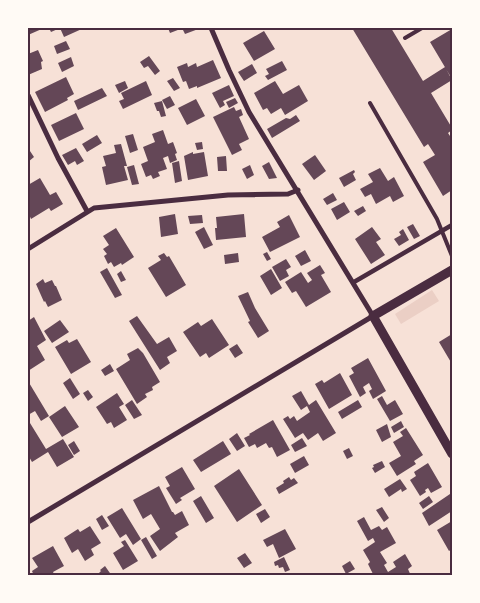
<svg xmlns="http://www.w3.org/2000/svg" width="480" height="603" font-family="Manrope,sans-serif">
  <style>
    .green { fill: #ebcfc5 }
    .building { fill: #644757 }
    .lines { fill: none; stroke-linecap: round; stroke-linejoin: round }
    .service { stroke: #4a2c40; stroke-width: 4 }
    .pedestrian { stroke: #4a2c40; stroke-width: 4.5 }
    .minor { stroke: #4a2c40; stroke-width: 5 }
    .tertiary { stroke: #4a2c40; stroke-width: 9 }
    .neatline { fill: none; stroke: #4a2c40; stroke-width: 2 }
  </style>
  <rect width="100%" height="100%" fill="#f7e1d7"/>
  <path class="green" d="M432,290L439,301L401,324L395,314Z"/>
  <path class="building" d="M28,28H44L28,35Z
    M49,28H84L64,37L60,28L51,32Z
    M168,28H183L170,33Z
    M189,28H201L185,34L183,30Z
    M352,28H391L423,81L445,67L452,80L431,93L452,128V130L448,133L452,139V190L443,196L423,162L435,155L428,144L424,147Z
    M452,29V79L430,42Z
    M264,31L275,49L254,61L243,43Z
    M66,41L70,49L57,54L54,46Z
    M38,50L43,61L41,62L42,69L28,75V54Z
    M149,56L160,71L155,75L148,66L144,68L140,62Z
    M71,57L74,66L62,72L58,63Z
    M213,60L221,78L197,88V86L189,89L186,81L183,82L177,67L187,63L188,67L196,63L197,67Z
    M282,61L287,70L268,80L265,76L269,74L266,69Z
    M252,64L257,73L244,81L238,72Z
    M66,77L74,94L67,98L68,100L45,112L35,92Z
    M173,78L180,88L174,91L167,81Z
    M125,81L128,88L119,93L115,85Z
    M146,81L152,95L123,109L119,101L124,99L121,93Z
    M275,81L283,94L299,85L308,101L285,115L281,108L271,114L267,108L263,110L254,93Z
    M229,85L234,96L223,101L225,105L220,108L212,93Z
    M102,88L107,96L78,110L74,101Z
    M170,96L175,105L167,109L162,100Z
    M235,98L238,103L229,108L226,102Z
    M196,99L205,116L187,125L178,108Z
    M162,101L166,116L161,117L159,111H157L154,103Z
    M234,107L236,111L241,109L243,115L239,117L249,139L239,144L242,150L232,155L213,117Z
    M76,113L84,129L59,141L51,125Z
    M296,115L300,121L272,138L267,129L286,118L290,119Z
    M163,130L168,144L173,142L177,153L175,154L177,160L170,163L168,156L163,158L167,169L158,172L160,176L153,179L151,175L146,177L141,164L148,161L143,147L155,142L152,134Z
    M133,134L138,150L130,153L125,136Z
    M97,135L102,143L87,152L82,144Z
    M202,142L203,149L197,150L195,143Z
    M121,144L127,166H124L128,180L106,185L102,167L106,166L103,156L116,153L114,145Z
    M28,148L34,157L28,162Z
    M76,148L84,161L77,165L75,161L68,165L62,155Z
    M193,152V154L204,152L208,176L188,180L184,156Z
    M315,155L326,171L314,180L302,164Z
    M226,156L227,171H218L217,157Z
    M179,161L182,181L175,183L172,163Z
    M269,162L277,178L269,179L262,166Z
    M134,165L139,184L132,185L127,167Z
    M250,165L254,175L247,179L242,169Z
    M380,168L388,181L394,177L404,196L393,202L390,196L376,204L371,194L365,197L360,189L373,182L368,174Z
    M354,170L355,172L353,174L356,180L344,187L339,178Z
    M40,178L50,195L56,192L63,204L51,211L49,208L31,219L28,212V185Z
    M333,193L337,200L327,205L323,199Z
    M344,202L350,212L337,220L331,209Z
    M363,206L366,211L358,216L354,211Z
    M175,214L178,234L161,237L159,217Z
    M244,214L246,237L216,240L215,228H217L216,217Z
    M202,215L203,223L190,224L188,216Z
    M289,215L300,237L270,252L262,237L280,227L277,222Z
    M413,224L420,236L414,239L407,227Z
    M204,227L213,245L204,249L195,232Z
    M372,227L381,239L376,242L385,255L371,264L355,239Z
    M116,228L134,257L122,265L121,263L114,267L111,262L108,264L104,256L107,254L103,249L109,245L103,236Z
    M403,229L409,240L399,246L394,239L401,235L399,232Z
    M305,250L311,261L301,266L295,256Z
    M267,252L271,259L267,261L263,254Z
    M164,253L167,257L169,256L186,285L166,297L148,268L161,260L158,256Z
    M238,253L239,262L225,264L224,255Z
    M286,259L291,267L286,270L289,276L280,281L272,267Z
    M320,265L325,273L321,275L331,292L306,307L296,291L292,293L285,282L301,272L308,283L312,280L307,273Z
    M107,268L122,295L115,298L100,272Z
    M271,269L282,288L271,295L260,276Z
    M121,271L126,280L121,282L117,274Z
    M43,279L45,283L52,280L55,286H56L62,300L48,307L45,301L44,302L36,284Z
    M248,292L255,308L269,331L258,338L248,322L250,321L238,296Z
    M137,316L157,344L169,337L177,351L167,357L170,363L160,370L129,321Z
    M34,317L46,340L37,346L45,360L28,371V321Z
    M212,319L229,345L209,358L206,353L200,357L183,332L198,322L201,326Z
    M60,320L69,332L52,343L44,331Z
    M452,334V364L439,342Z
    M77,339L91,362L71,374L55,347L67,340L69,343Z
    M237,344L243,353L235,358L229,349Z
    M138,348L143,353L160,382L152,387L153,390L145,394L147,397L137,404L116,369L130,360L127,354Z
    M368,358L386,391L373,399L369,391L372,389L369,383L363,387L366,393L360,397L349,376L354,373L351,368Z
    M110,364L114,371L105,376L101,370Z
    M340,373L352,395L329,409L315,384L322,380L324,383Z
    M70,378L80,394L73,399L63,383Z
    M28,381L49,416L41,421L35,411L28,415Z
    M88,390L93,397L88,401L83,393Z
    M301,391L309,405L316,400L336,433L323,441L318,433L308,440L303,433L295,438L283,419L288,416L290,419L294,416L297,421L310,412L307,406L301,410L292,396Z
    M117,393L124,404L119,407L127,420L114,428L111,422L107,424L96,407Z
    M382,396L387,405L395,400L403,414L390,421L377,399Z
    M132,400L142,415L134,419L125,405Z
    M358,400L362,407L342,419L338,412Z
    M65,406L79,427L62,437L49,417Z
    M273,420L290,450L277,457L272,447L269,448L266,443L257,448L255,444L249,447L244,438L250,435L249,434Z
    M401,421L404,427L394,433L391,427Z
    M30,423L46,449L63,439L74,457L57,467L48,452L32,462L28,455V425Z
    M387,424L391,437L382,442L376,430Z
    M406,428L423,455L414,461L416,464L397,476L389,463L401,456L393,442L403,436L400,432Z
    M237,433L245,446L237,451L229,439Z
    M302,438L307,446L295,452L291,445Z
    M74,441L80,451L74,455L68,445Z
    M223,441L231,454L201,472L193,460Z
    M349,448L353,456L347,459L343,451Z
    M304,456L309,465L295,473L290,464Z
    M382,461L385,467L375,473L372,468L374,467L373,465Z
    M428,463L442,487L431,493L428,488L425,490L426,492L420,496L410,480L416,476L414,472Z
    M182,467L195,489L180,498L182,500L176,504L166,488L170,486L165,477Z
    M239,469L262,505L237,522L214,486Z
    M289,477L291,480L294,478L298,483L279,494L276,488L284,483L283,481Z
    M400,479L407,489L402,492L401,489L389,497L384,489Z
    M159,486L172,512H173L175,515L182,511L189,525L175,533L178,537L160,551L150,536L160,529L151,514L143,519L133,500Z
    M450,494L452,499V511L429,526L422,513Z
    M201,496L214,518L206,523L193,501Z
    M429,496L433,502L423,509L419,503Z
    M382,507L389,518L384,522L376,510Z
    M122,508L141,539L133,545L126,534L120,538L107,517Z
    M265,509L270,517L261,523L256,514Z
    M102,515L109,526L102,530L96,519Z
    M364,517L371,530L379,526L382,530L387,527L396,543L380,552L387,563L384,565L388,572L396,567L393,562L405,554L412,566L408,569L411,576H374L368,564L370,562L363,550L375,542L373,538L368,541L357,521Z
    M452,521V549L449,551L437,530Z
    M90,526L101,543L91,549L94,555L85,561L78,549L72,553L64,538L78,529L80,532Z
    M285,529L296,549L279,558L273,544L267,547L263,540Z
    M146,537L157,556L152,559L141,540Z
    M125,540L138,561L123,570L113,553L124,546L121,542Z
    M53,546L64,566L53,572L55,576H34L32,571L38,567L32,558Z
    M245,553L252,563L244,568L237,558Z
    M284,557L290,570L285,572L283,567L279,568L278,565L275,566L274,562Z
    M350,561L355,569L346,574L342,566Z
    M105,566L112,576H102L99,573L101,571L100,570Z"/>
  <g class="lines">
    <path class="service" d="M405,38L422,28
      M370,103L437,219L452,256"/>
    <path class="pedestrian" d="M354,282L452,225"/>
    <path class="minor" d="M28,95L58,158L87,211
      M28,249L94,208L228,195L288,194L298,190
      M28,522L373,316L249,112L229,70L211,28
      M452,576V575"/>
    <path class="tertiary" d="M452,270L373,316L452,454"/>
  </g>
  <rect width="480" height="603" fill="none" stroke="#fffaf5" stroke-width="58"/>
  <rect x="29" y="29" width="422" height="545" class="neatline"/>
</svg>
